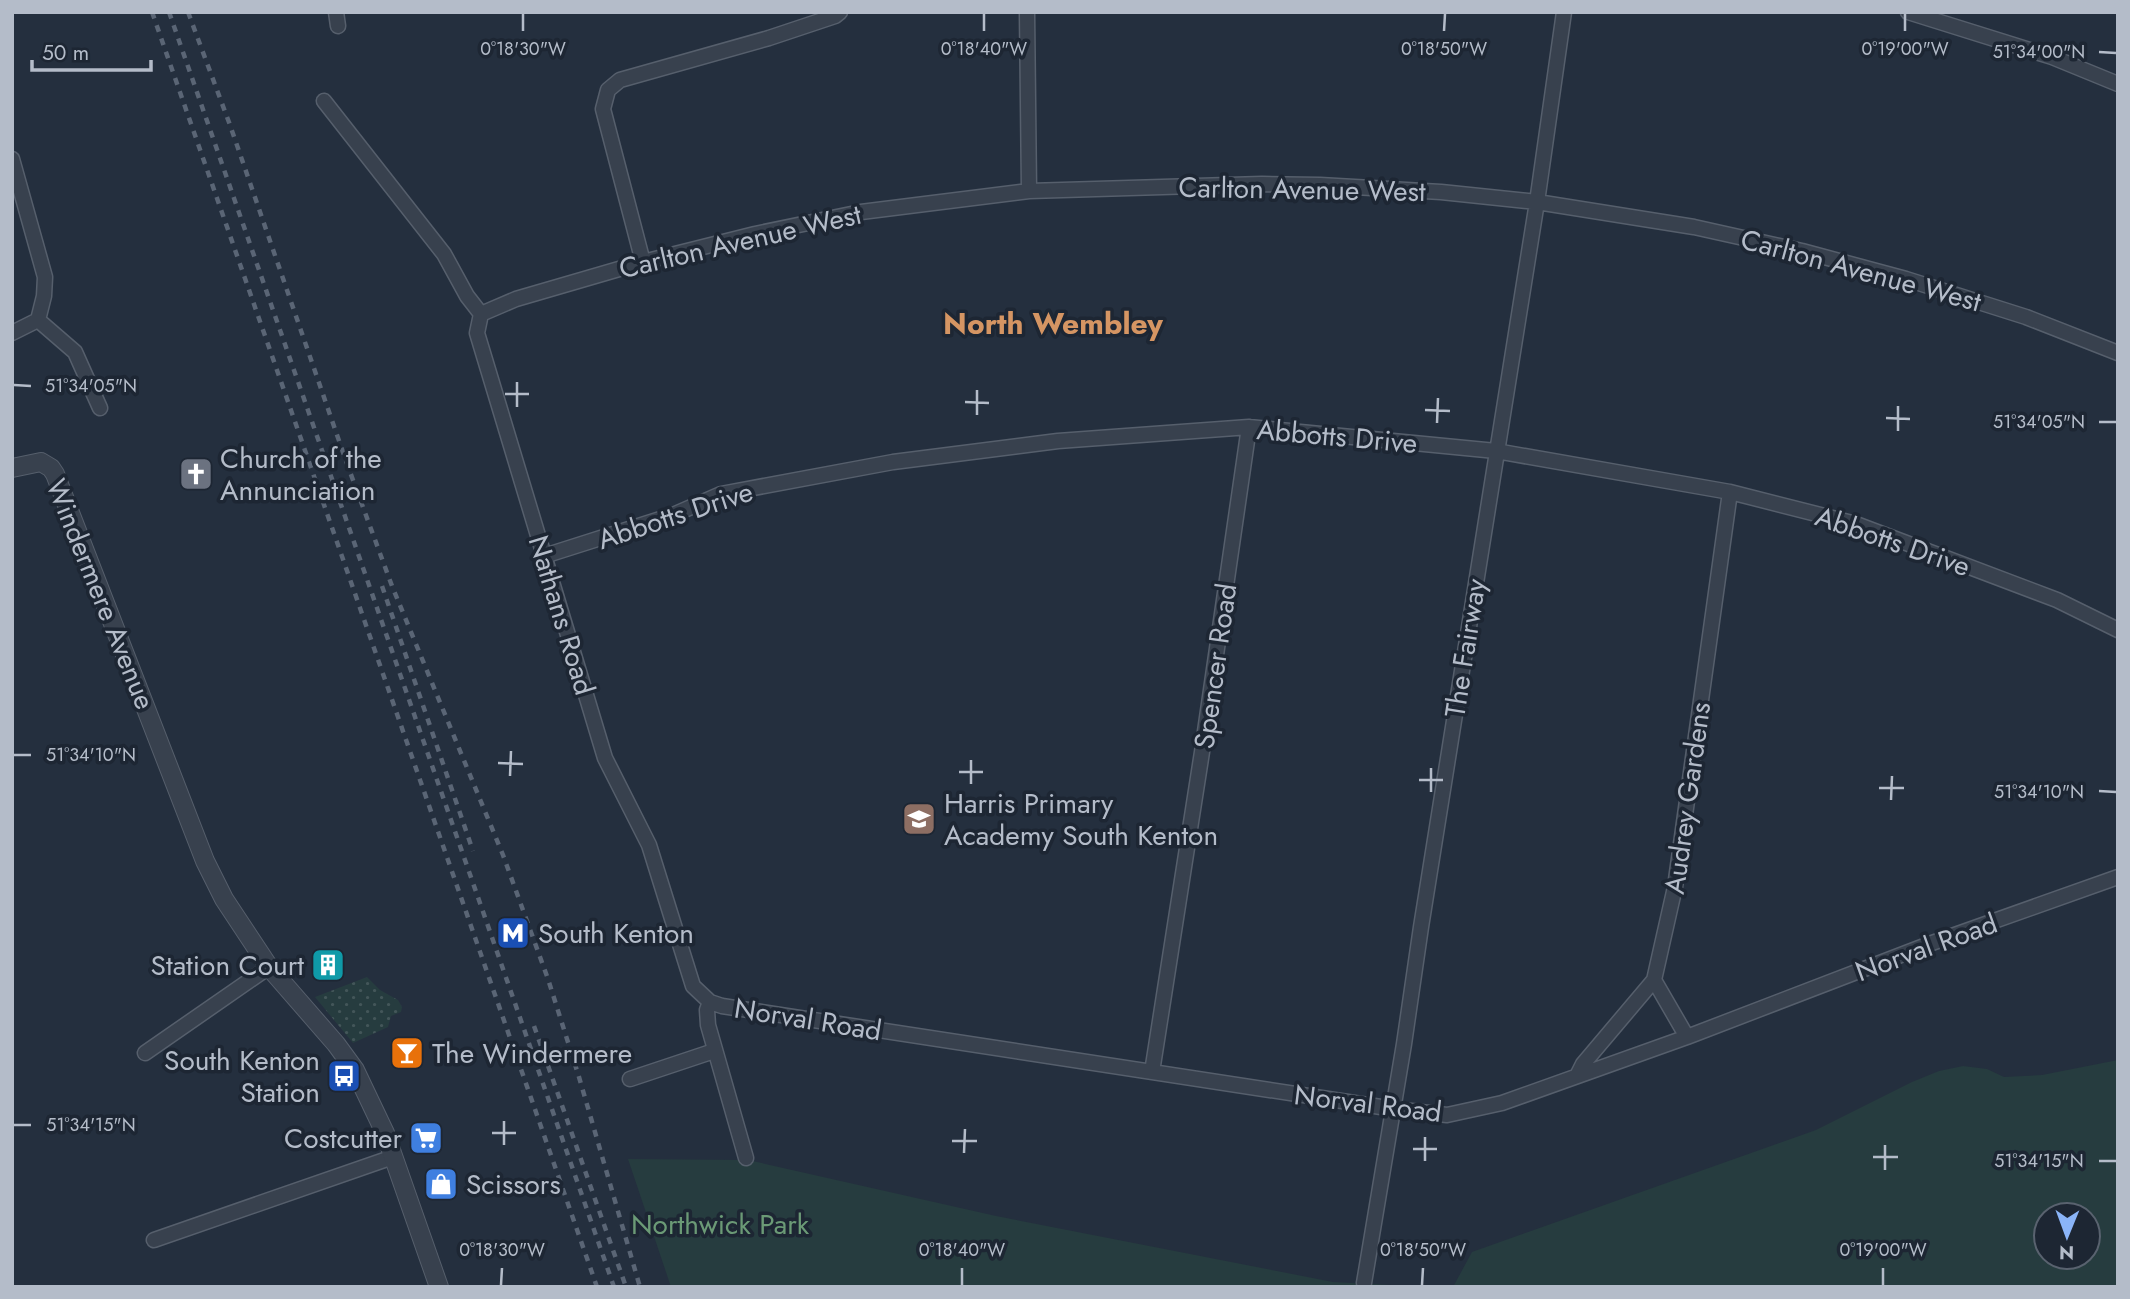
<svg xmlns="http://www.w3.org/2000/svg" width="2130" height="1299" font-family="Jost,sans-serif">
  <style>
    .green { fill: #263c3f; fill-rule: evenodd }
    .garden { fill: url(#garden-dots) }
    .lines { fill: none; stroke-linecap: round; stroke-linejoin: round }
    .minor-casing { stroke: #565f6c; stroke-width: 17 }
    .tertiary-casing { stroke: #565f6c; stroke-width: 20 }
    .minor { stroke: #38414e; stroke-width: 14 }
    .tertiary { stroke: #38414e; stroke-width: 18 }
    .rail { stroke: #5a6575; stroke-width: 4.5; stroke-dasharray: 7 7; stroke-linecap: butt }
    .ticks { fill: none; stroke: #b4bcc9; stroke-width: 2.5 }
    .labels { text-anchor: middle; stroke-width: 7; stroke-linejoin: round; paint-order: stroke }
    .street-label { font-size: 28px; fill: #b4bcc9; stroke: #1d2633 }
    .poi-label { font-size: 28px; fill: #b4bcc9; stroke: #1d2633; text-anchor: start }
    .park-label { font-size: 28px; fill: #6b9a76; stroke: #1d2633 }
    .neighbourhood-label { font-size: 30px; font-weight: bold; fill: #d59563; stroke: #1d2633 }
    .ticks-label { font-size: 18px; text-anchor: middle; fill: #b4bcc9; stroke: #1d2633; stroke-width: 7; stroke-linejoin: round; paint-order: stroke }
  </style>
  <defs>
    <pattern id="garden-dots" width="8" height="8" patternUnits="userSpaceOnUse" patternTransform="scale(1.75)"><rect width="8" height="8" fill="#263c3f"/><path d="M2 2h.1M6 6h.1" fill="none" stroke="#435659" stroke-width="1.8" stroke-linecap="round"/></pattern>
  </defs>
  <rect width="100%" height="100%" fill="#242f3e"/>
  <path class="green" d="M2118,1060V1287H1453L1472,1252L1816,1130L1912,1082L1939,1071L1963,1066L1987,1069L2004,1077L2042,1075ZM2088,1215V1257H2046V1215Z
    M628,1159L748,1160L996,1216L1333,1282L1429,1287H671Z"/>
  <path class="garden" d="M367,977L380,990L398,1000L402,1007L401,1012L391,1016L388,1027L353,1043L315,997Z"/>
  <g class="lines">
    <defs>
      <path id="minor" d="M336,12L338,26
        M1027,12L1029,191
        M1908,12L2052,57L2118,84
        M324,101L444,254L467,296L481,314L477,333L605,758L649,845L693,986L710,1002L722,1006L1394,1109L1447,1115L1502,1103L1687,1037L1932,943L2118,877
        M12,159L45,277L44,296L38,320L12,333
        M643,262L603,109L608,90L620,80L769,38L835,16L840,12
        M481,314L516,299L643,262L755,234L861,212L1029,191L1262,184L1320,185L1441,192L1537,202L1694,227L1802,251L1906,279L2026,317L2118,353
        M38,320L75,352L100,408
        M544,556L673,515L721,494L893,462L1058,441L1249,427L1496,451L1730,492L1856,524L2057,600L2118,630
        M1654,980L1687,1037
        M710,1002L707,1010L708,1025L746,1158
        M145,1053L269,967
        M1152,1072L1202,752L1249,427
        M1577,1076L1583,1064L1654,980L1675,887L1730,492
        M630,1079L714,1051
        M154,1240L393,1157
        M1364,1283L1404,1044L1421,927L1537,202L1564,12"/>
      <path id="tertiary" d="M12,468L41,462L51,468L55,474L205,861L224,899L269,967L336,1044L355,1070L385,1133L439,1287"/>
    </defs>
    <use href="#minor" class="minor-casing"/>
    <use href="#tertiary" class="tertiary-casing"/>
    <use href="#minor" class="minor"/>
    <use href="#tertiary" class="tertiary"/>
    <path class="rail" d="M152,12L597,1287
      M169,12L614,1287
      M188,12L230,125L346,461L392,586L503,855L548,979L579,1077L640,1287
      M382,586L473,851
      M534,1026L626,1287"/>
  </g>
  <path class="ticks" d="M523,31V14M984,31V14M1444,31L1445,14M1905,31V14M2099,52L2116,53M14,385L31,386M505,394H529M965,402L989,403M517,407V382M1425,410L1450,411M977,415V390M1886,418L1910,419M2099,422H2116M1437,423L1438,398M1898,431V406M14,755H31M498,763L523,764M959,772H983M510,776L511,751M1419,780H1443M971,784V760M1879,788H1904M2099,791L2116,792M1431,792V768M1891,800L1892,776M14,1125H31M492,1133H516M952,1141H977M504,1145V1121M1413,1149H1437M964,1153L965,1129M1873,1157H1898M1425,1161V1137M2099,1161H2116M1885,1170V1145M501,1285L502,1268M962,1285V1268M1422,1285L1423,1268M1883,1285V1268"/>
  <defs>
    <symbol id="church-square" viewBox="-11 -11 22 22"><rect x="-9" y="-9" width="18" height="18" rx="4" fill="#6b7280" stroke="#1d2633"/><path d="M-1.2-6h2.4v3.5h3.3v2.4h-3.3V6h-2.4V-.1h-3.3v-2.4h3.3Z" fill="#fff"/></symbol>
    <symbol id="school-square" viewBox="-11 -11 22 22"><rect x="-9" y="-9" width="18" height="18" rx="4" fill="#8d6e63" stroke="#1d2633"/><path d="M0-5L7-2L0 1L-7-2ZM-4 1L0 2.5L4 1V4Q0 6-4 4Z" fill="#fff"/></symbol>
    <symbol id="metro-square" viewBox="-11 -11 22 22"><rect x="-9" y="-9" width="18" height="18" rx="4" fill="#1a4fb4" stroke="#1d2633"/><path d="M-5.5 5V-5H-3L0 0L3-5H5.5V5H3V-.5L0 4L-3-.5V5Z" fill="#fff"/></symbol>
    <symbol id="building-square" viewBox="-11 -11 22 22"><rect x="-9" y="-9" width="18" height="18" rx="4" fill="#0f9aa8" stroke="#1d2633"/><path d="M-4-6H4V6H1V3H-1V6H-4ZM-2.5-4.3h1.7v1.8h-1.7ZM.8-4.3h1.7v1.8H.8ZM-2.5-1h1.7V.8h-1.7ZM.8-1h1.7V.8H.8Z" fill="#fff"/></symbol>
    <symbol id="bar-square" viewBox="-11 -11 22 22"><rect x="-9" y="-9" width="18" height="18" rx="4" fill="#e8710a" stroke="#1d2633"/><path d="M-6-5H6L.8 .8V4.5H3.5V6h-7V4.5H-.8V.8Z" fill="#fff"/></symbol>
    <symbol id="bus-square" viewBox="-11 -11 22 22"><rect x="-9" y="-9" width="18" height="18" rx="4" fill="#1a4fb4" stroke="#1d2633"/><path d="M-5-6H5V4H4V6H2V4H-2V6H-4V4H-5ZM-3.5-4V0h7V-4ZM-3.5 1.2v1.5H-2V1.2ZM2 1.2v1.5H3.5V1.2Z" fill="#fff"/></symbol>
    <symbol id="supermarket-square" viewBox="-11 -11 22 22"><rect x="-9" y="-9" width="18" height="18" rx="4" fill="#3f7fe0" stroke="#1d2633"/><path d="M-6-5.5h2.5l.6 2H6L4.5 2H-2.5L-4.4-4H-6ZM-1.5 3.2a1.3 1.3 0 1 0 .1 0ZM3 3.2a1.3 1.3 0 1 0 .1 0Z" fill="#fff"/></symbol>
    <symbol id="shop-square" viewBox="-11 -11 22 22"><rect x="-9" y="-9" width="18" height="18" rx="4" fill="#3f7fe0" stroke="#1d2633"/><path d="M-5-2.5h2.3a2.7 3.5 0 0 1 5.4 0H5L5.5 6h-11ZM-1.5-2.5h3a1.5 2.3 0 0 0-3 0Z" fill="#fff"/></symbol>
  </defs>
  <g fill-rule="evenodd">
    <use href="#church-square" x="177" y="455" width="38" height="38"/>
    <use href="#school-square" x="900" y="800" width="38" height="38"/>
    <use href="#metro-square" x="494" y="914" width="38" height="38"/>
    <use href="#building-square" x="309" y="946" width="38" height="38"/>
    <use href="#bar-square" x="388" y="1034" width="38" height="38"/>
    <use href="#bus-square" x="325" y="1057" width="38" height="38"/>
    <use href="#supermarket-square" x="407" y="1119" width="38" height="38"/>
    <use href="#shop-square" x="422" y="1165" width="38" height="38"/>
  </g>
  <g class="labels">
    <g class="street-label">
      <text transform="translate(1302 189) rotate(1)" y="10">Carlton Avenue West</text>
      <text transform="translate(740 241) rotate(-13)" y="10">Carlton Avenue West</text>
      <text transform="translate(1861 270) rotate(15)" y="10">Carlton Avenue West</text>
      <text transform="translate(1337 436) rotate(5)" y="10">Abbotts Drive</text>
      <text transform="translate(675 515) rotate(-18)" y="10">Abbotts Drive</text>
      <text transform="translate(1893 541) rotate(19)" y="10">Abbotts Drive</text>
      <text transform="translate(101 594) rotate(68)" y="10">Windermere Avenue</text>
      <text transform="translate(562 615) rotate(73)" y="10">Nathans Road</text>
      <text transform="translate(1465 648) rotate(-81)" y="10">The Fairway</text>
      <text transform="translate(1215 666) rotate(-82)" y="10">Spencer Road</text>
      <text transform="translate(1687 798) rotate(-82)" y="10">Audrey Gardens</text>
      <text transform="translate(1926 947) rotate(-20)" y="10">Norval Road</text>
      <text transform="translate(808 1019) rotate(9)" y="10">Norval Road</text>
      <text transform="translate(1368 1103) rotate(7)" y="10">Norval Road</text>
    </g>
    <g class="poi-label">
      <text x="220" y="468">Church of the<tspan x="220" dy="32">Annunciation</tspan></text>
      <text x="944" y="813">Harris Primary<tspan x="944" dy="32">Academy South Kenton</tspan></text>
      <text x="538" y="943">South Kenton</text>
      <text x="304" y="975" text-anchor="end">Station Court</text>
      <text x="432" y="1063">The Windermere</text>
      <text x="320" y="1070" text-anchor="end">South Kenton<tspan x="320" dy="32">Station</tspan></text>
      <text x="402" y="1148" text-anchor="end">Costcutter</text>
      <text x="466" y="1194">Scissors</text>
    </g>
    <g class="park-label">
      <text x="720" y="1234">Northwick Park</text>
    </g>
    <g class="neighbourhood-label">
      <text x="1053" y="334">North Wembley</text>
    </g>
  </g>
  <g class="ticks-label">
    <text x="523" y="55">0°18'30"W</text>
    <text x="984" y="55">0°18'40"W</text>
    <text x="1444" y="55">0°18'50"W</text>
    <text x="1905" y="55">0°19'00"W</text>
    <text x="2039" y="58">51°34'00"N</text>
    <text x="91" y="392">51°34'05"N</text>
    <text x="2039" y="428">51°34'05"N</text>
    <text x="91" y="761">51°34'10"N</text>
    <text x="2039" y="798">51°34'10"N</text>
    <text x="91" y="1131">51°34'15"N</text>
    <text x="2039" y="1167">51°34'15"N</text>
    <text x="502" y="1256">0°18'30"W</text>
    <text x="962" y="1256">0°18'40"W</text>
    <text x="1423" y="1256">0°18'50"W</text>
    <text x="1883" y="1256">0°19'00"W</text>
  </g>
  <rect width="2130" height="1299" fill="none" stroke="#b4bcc9" stroke-width="28"/>
  <g transform="translate(2067 1236) rotate(181)"><circle r="33" fill="#1d2633" stroke="#59626f" stroke-width="2"/>
  <path d="M0-5L12 26L0 18L-12 26Z" fill="#8ab4f8"/>
  <text y="-10" font-size="19" font-weight="bold" text-anchor="middle" fill="#b4bcc9">N</text>
  </g>
  <path d="M32 60v10h119v-10" fill="none" stroke="#b4bcc9" stroke-width="3.5"/>
  <text x="42" y="60" font-size="21" fill="#b4bcc9" stroke="#1d2633" stroke-width="5" paint-order="stroke">50 m</text>
</svg>
